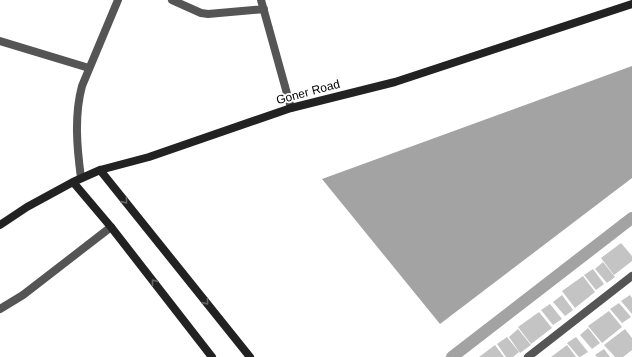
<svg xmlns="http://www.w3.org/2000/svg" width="632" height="357" font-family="Arial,sans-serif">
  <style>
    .water { fill: #a3a3a3 }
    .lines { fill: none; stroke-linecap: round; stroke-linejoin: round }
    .canal { stroke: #a3a3a3; stroke-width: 12 }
    .building { fill: #c4c4c4 }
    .street { stroke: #555; stroke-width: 8 }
    .secondary { stroke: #222; stroke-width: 8 }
    .oneway { stroke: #646464 }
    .labels { text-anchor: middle; stroke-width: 3.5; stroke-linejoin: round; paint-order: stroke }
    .street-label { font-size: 12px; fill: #000; stroke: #fff }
  </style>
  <rect width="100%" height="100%" fill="#fff"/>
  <path class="water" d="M632,66V178L440,324L322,179Z"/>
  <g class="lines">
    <path class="canal" d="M452,357L632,218"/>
  </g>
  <path class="building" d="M621,243L632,256V261L614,275L601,258Z
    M603,262L615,277L607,283L595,269Z
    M593,269L604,284L596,290L584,275Z
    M583,276L595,292L575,308L562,291Z
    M562,295L573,310L565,316L553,302Z
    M630,295L632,298V314L621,301Z
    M619,303L631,317L622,323L610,309Z
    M550,304L562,319L553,325L541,310Z
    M609,311L622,327L602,343L588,326Z
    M539,312L552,328L531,344L518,327Z
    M588,328L600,343L592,349L580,335Z
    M518,329L531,345L520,353L509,337Z
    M625,329L632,338V350L623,357H615L604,345Z
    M507,337L519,352L513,357H506L497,344Z
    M576,337L588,352L580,357H579L567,343Z
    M495,345L504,357H479Z
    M567,345L576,357H551Z
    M604,349L610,357H597L595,355Z"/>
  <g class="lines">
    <path class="street" d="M172,0L201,13L208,14L264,9
      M261,0L291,108
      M0,41L89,68
      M81,178C77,148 74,116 82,86L118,0
      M0,309L23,295L111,227
      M528,357L632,276"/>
    <path class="secondary" d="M100,170L250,357
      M73,182L111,227L212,357
      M0,225L27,207L73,182L100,170L149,157L291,108L395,82L632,4"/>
  </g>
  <defs><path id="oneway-chevron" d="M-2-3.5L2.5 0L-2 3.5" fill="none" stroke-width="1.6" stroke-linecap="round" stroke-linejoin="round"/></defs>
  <g class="oneway">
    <use href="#oneway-chevron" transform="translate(125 201) rotate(51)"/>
    <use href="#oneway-chevron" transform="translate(154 282) rotate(-128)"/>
    <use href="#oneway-chevron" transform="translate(206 302) rotate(51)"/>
  </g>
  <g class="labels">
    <g class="street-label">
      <text transform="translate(308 92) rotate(-15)" y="4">Goner Road</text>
    </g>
  </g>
</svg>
